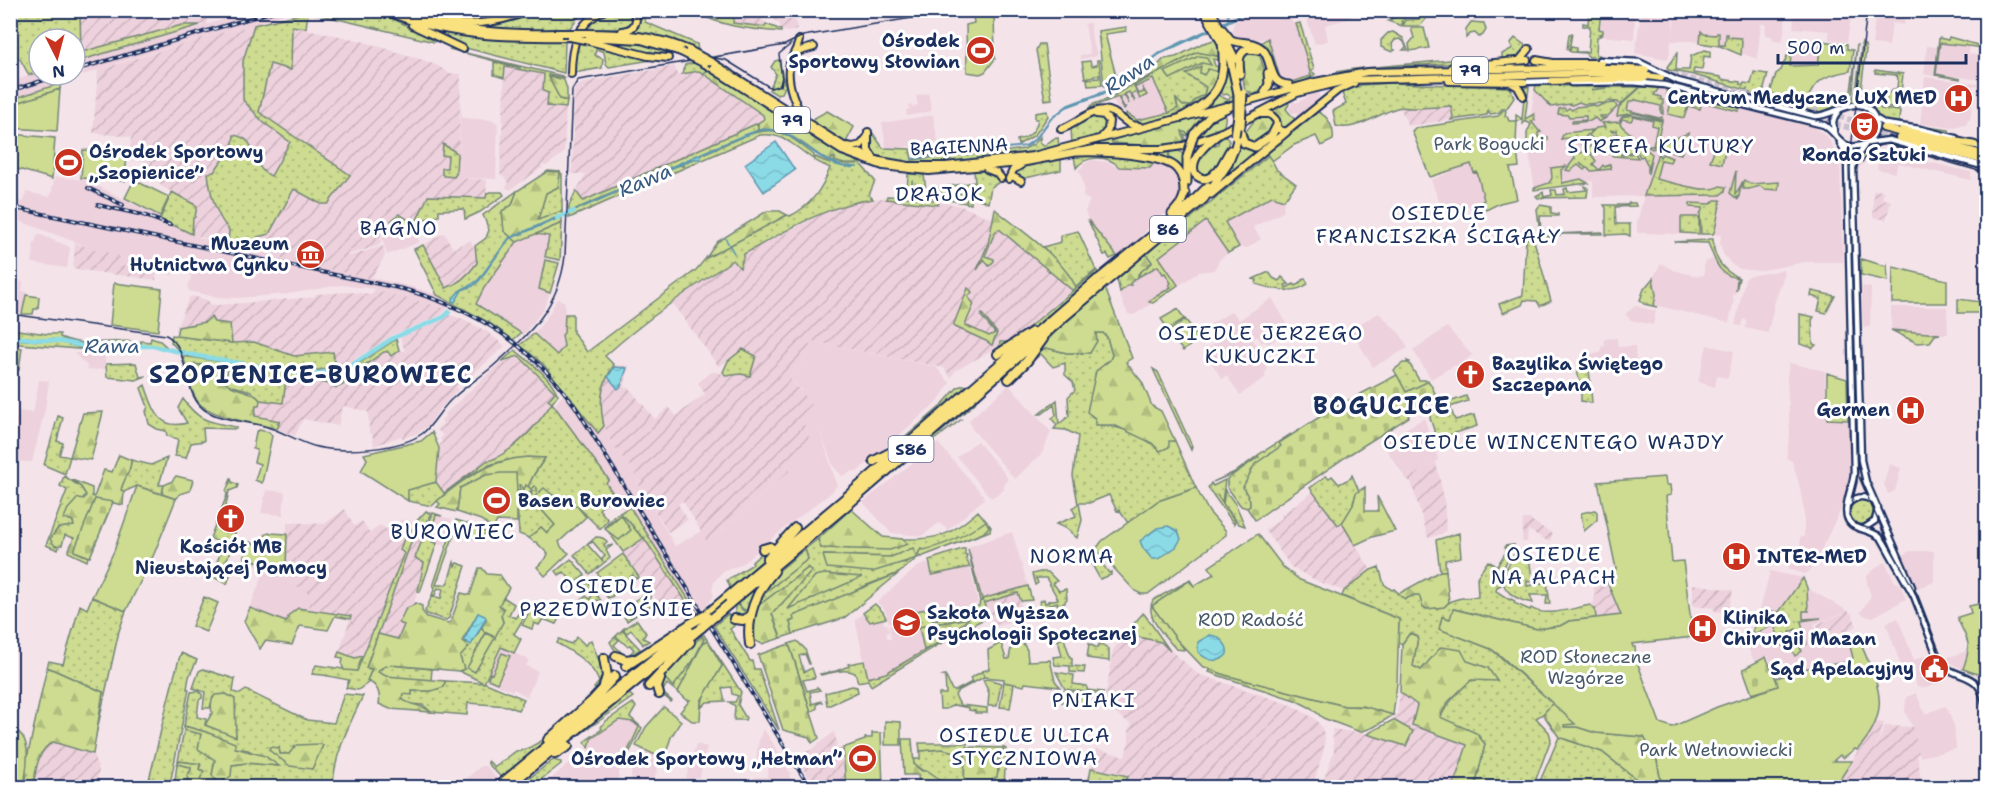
<svg xmlns="http://www.w3.org/2000/svg" width="1997" height="798" font-family="'Shantell Sans',sans-serif">
  <style>
    .built { fill: #edd1dc }
    .industrial { fill: url(#industrial-furrows) }
    .grass { fill: url(#grass-dots); stroke: #748677; stroke-width: 1.5; fill-rule: evenodd }
    .forest { fill: url(#forest-firs); stroke: #748677; stroke-width: 1.5 }
    .cemetery { fill: url(#cemetery-stones); stroke: #748677; stroke-width: 1.5 }
    .green { fill: #cddc90; stroke: #748677; stroke-width: 1.5 }
    .water { fill: url(#water-waves); stroke: #5e96b0; stroke-width: 1.5 }
    .lines { fill: none; stroke-linecap: round; stroke-linejoin: round }
    .stream { stroke: #5e96b0; stroke-width: 1.5 }
    .river { stroke: #8bdbe7; stroke-width: 4.5 }
    .primary-tunnel { stroke: #c9c0ce; stroke-width: 6; stroke-dasharray: 6 3; stroke-linecap: butt }
    .secondary-casing { stroke: #1b2f5e; stroke-width: 9 }
    .primary-casing { stroke: #1b2f5e; stroke-width: 10 }
    .trunk-casing { stroke: #1b2f5e; stroke-width: 11 }
    .motorway-casing { stroke: #1b2f5e; stroke-width: 12 }
    .secondary { stroke: #fff; stroke-width: 4.5 }
    .primary { stroke: #fae180; stroke-width: 6 }
    .trunk { stroke: #fae180; stroke-width: 7 }
    .motorway { stroke: #fae180; stroke-width: 8 }
    .tram { stroke: #1b2f5e; stroke-width: 1.5 }
    .rail-casing { stroke: #1b2f5e; stroke-width: 4 }
    .rail { stroke: #fff; stroke-width: 1.5; stroke-dasharray: 4.5; stroke-linecap: butt }
    .primary-bridge-casing { stroke: #1b2f5e; stroke-width: 10; stroke-linecap: butt }
    .trunk-bridge-casing { stroke: #1b2f5e; stroke-width: 11; stroke-linecap: butt }
    .motorway-bridge-casing { stroke: #1b2f5e; stroke-width: 12; stroke-linecap: butt }
    .primary-bridge { stroke: #fae180; stroke-width: 6 }
    .trunk-bridge { stroke: #fae180; stroke-width: 7 }
    .motorway-bridge { stroke: #fae180; stroke-width: 8 }
    .labels { text-anchor: middle; stroke-width: 6; stroke-linejoin: round; paint-order: stroke }
    .shield { fill: #fff; stroke: #5f6d8e; stroke-width: 1.5 }
    .shield-label { font-size: 16px; font-weight: bold; fill: #1b2f5e }
    .poi-label { font-size: 18px; font-weight: bold; fill: #1b2f5e; stroke: #fff; text-anchor: end }
    .park-label { font-size: 18px; fill: #485a6a; stroke: #fff }
    .street-label { font-size: 18px; fill: #1b2f5e; stroke: #fff }
    .water-label { font-size: 20px; font-style: italic; fill: #375a80; stroke: #fff }
    .neighbourhood-label { font-size: 20px; letter-spacing: 1.5px; fill: #1b2f5e; stroke: #fff }
    .quarter-label { font-size: 21px; letter-spacing: 1.5px; fill: #1b2f5e; stroke: #fff }
    .district-label { font-size: 24px; font-weight: bold; letter-spacing: 1.5px; fill: #1b2f5e; stroke: #fff }
  </style>
  <defs>
    <pattern id="industrial-furrows" width="10" height="10" patternUnits="userSpaceOnUse" patternTransform="scale(1.5)"><rect width="10" height="10" fill="#edd1dc"/><path d="M-1 1l2-2M0 10L10 0M9 11l2-2" fill="none" stroke="#cbb4bf"/></pattern>
    <pattern id="grass-dots" width="8" height="8" patternUnits="userSpaceOnUse" patternTransform="scale(1.5)"><rect width="8" height="8" fill="#cddc90"/><path d="M2 2h.1M6 6h.1" fill="none" stroke="#afbd7f" stroke-width="1.8" stroke-linecap="round"/></pattern>
    <pattern id="forest-firs" width="22" height="20" patternUnits="userSpaceOnUse" patternTransform="scale(1.5)"><rect width="22" height="20" fill="#cddc90"/><path d="M5 1l3.5 6h-7zM16 11l3.5 6h-7z" fill="#afbd7f"/></pattern>
    <pattern id="cemetery-stones" width="16" height="16" patternUnits="userSpaceOnUse" patternTransform="scale(1.5)"><rect width="16" height="16" fill="#cddc90"/><path d="M2 7V4a2 2 0 0 1 4 0v3zM10 15v-3a2 2 0 0 1 4 0v3z" fill="#afbd7f"/></pattern>
    <pattern id="water-waves" width="16" height="10" patternUnits="userSpaceOnUse" patternTransform="scale(1.5)"><rect width="16" height="10" fill="#8bdbe7"/><path d="M0 5q4-4 8 0t8 0" fill="none" stroke="#77bcc9"/></pattern>
  </defs>
  <rect width="100%" height="100%" fill="#f4e4ea"/>
  <filter id="ink" filterUnits="userSpaceOnUse"><feTurbulence type="fractalNoise" baseFrequency=".0167" numOctaves="2"/><feDisplacementMap in="SourceGraphic" scale="12" xChannelSelector="R" yChannelSelector="G"/><feConvolveMatrix kernelMatrix="1 2 1 2 8 2 1 2 1" color-interpolation-filters="sRGB"/></filter>
  <g filter="url(#ink)">
    <path class="built" d="M1258,10L1292,11V23H1295L1312,76L1288,83L1281,81L1268,38L1253,40L1236,37L1232,30L1235,19Z
      M254,11H291L254,25L205,37L127,60L11,100V82L39,72V75H75V62Z
      M1304,11H1349L1351,18L1325,25L1328,41L1315,44Z
      M1603,11H1633L1635,12L1634,39L1599,36Z
      M1660,11H1786L1785,26L1782,42L1773,41L1772,36L1765,35L1766,24H1761L1757,59L1720,46L1692,41H1671L1669,56L1667,59L1635,53L1641,14L1673,17V35L1675,12Z
      M1795,11H1858L1857,18H1851L1847,42L1829,39V31L1793,28Z
      M1876,11H1902L1905,25L1892,23L1889,46L1872,44Z
      M1090,23L1093,46L1095,47L1097,56L1080,59V55L1090,54L1085,25L1083,24Z
      M1792,41H1810V46L1820,47L1818,65L1790,66Z
      M1940,42L1969,46V54L1983,56L1981,80L1936,74Z
      M1927,46L1937,47L1933,76L1924,74Z
      M1154,75L1169,113L1137,120L1121,110H1118L1112,98Z
      M1925,77L1979,84V85L1972,86L1974,88L1970,120H1968L1966,125L1954,128L1920,124Z
      M1535,87L1660,88L1815,127L1829,139L1840,162L1843,262H1805L1759,271L1740,269L1731,264L1723,254L1720,243L1721,235L1637,233V222L1644,196L1593,197V182L1591,181L1535,190L1527,141Z
      M1319,89H1322L1318,94L1320,97L1296,121L1297,112L1292,114L1288,108L1293,104L1285,101L1291,99L1296,103L1317,92Z
      M928,93L932,111L907,116L906,110L910,109L908,106L912,105L913,109L914,106L918,105L916,96Z
      M461,103L462,118L493,120L498,124L496,179L458,178Z
      M933,115L938,142L892,149L886,147L882,123Z
      M1885,142L1975,168L1976,171L1885,145L1877,148L1854,174V170L1860,163L1855,162L1856,159H1863L1878,144Z
      M1885,152L1971,172V180L1898,163L1895,173L1877,169L1880,153Z
      M1092,160L1107,162L1119,167L1149,168L1154,162L1164,164L1176,171L1181,179V193L1175,206L1150,226L1140,238L1118,257L1088,220L1085,211L1090,200L1083,197L1084,188L1080,172L1078,171L1085,163Z
      M1471,164L1477,171L1484,200L1445,216L1431,180Z
      M55,177L86,180L201,238L416,288L437,295L449,302L447,309L375,289L341,285L288,294L237,298L215,297L189,291L188,286L191,278L189,270L174,267L173,275L118,265L86,246L11,218L10,200L24,202L26,192L50,197Z
      M1273,196L1284,200L1283,212L1253,227L1261,239L1247,248L1239,247L1224,222Z
      M1206,220L1228,253L1220,259L1214,270L1199,272L1134,315L1128,314L1120,296V290L1147,272L1158,258Z
      M409,227L420,242L387,255L382,238Z
      M38,234L68,246L70,249L67,268L32,263L34,248L33,247Z
      M536,234L549,236L540,289L550,293L543,310L524,334L476,303L484,289L517,242Z
      M1713,259L1724,274L1738,278L1735,295L1732,294L1734,299L1729,323L1654,305L1656,295L1653,278L1661,263L1673,270L1697,276L1704,275V262Z
      M1782,270L1785,273L1775,301L1768,333L1745,328L1747,321L1743,319L1741,326L1735,325L1745,279L1749,276Z
      M15,281L23,282L22,291L27,292L21,313L11,312V282Z
      M1862,286L1871,288L1870,327H1863Z
      M1272,298L1290,329L1268,344L1265,341L1262,343L1257,336L1252,339L1265,357L1267,371L1264,374L1266,377L1240,395L1227,376L1222,379L1204,351L1213,345L1211,324L1232,311L1239,320Z
      M557,299L565,302L564,334L562,335L564,346L557,356L534,334L549,314Z
      M1635,306L1656,311L1653,325L1631,320L1625,314Z
      M1891,307H1947L1948,334H1920L1891,330Z
      M1379,313L1401,335L1408,348L1373,367L1350,329Z
      M1447,327L1472,355L1458,367L1455,365L1431,379L1413,350Z
      M1617,338L1618,347L1635,346L1636,363L1592,364L1585,354L1601,353V347L1605,346L1604,339Z
      M812,341L936,367L950,383L939,400L857,472L850,471V473L842,476L833,466L819,428L837,485L832,492L781,531L742,564L722,572L714,582L712,591L714,595L711,600L698,614L691,609L621,507V504L611,492L605,483L608,480L554,406L566,391L597,433L604,426L611,442L621,452L625,463L628,462L642,490L675,546L701,531L709,539L721,531L787,473L791,472L786,465L808,433L801,418V390L789,377L802,365Z
      M1707,345L1734,351L1728,378L1717,376L1715,387L1698,382Z
      M74,353H104L106,369L87,370V366Z
      M1789,363L1825,371L1827,420L1850,421V480L1847,497L1818,556L1809,572L1805,574L1789,569L1788,554L1800,553V537H1804V510L1799,484L1792,461L1786,458L1790,433L1787,377Z
      M39,380L49,381L45,410L32,462L11,461V440L19,411L33,413Z
      M1009,385L1051,432L1042,453L1015,479L972,429L969,420Z
      M1424,418L1438,459L1436,462L1406,479L1382,443Z
      M977,441L1005,474L1008,480L1003,487L1005,489L991,498L957,457Z
      M938,443L983,495L984,499L948,530L939,523L922,536L891,533L863,502Z
      M1889,464L1901,468L1895,491L1888,494L1884,484Z
      M266,490L285,492L283,515L261,513Z
      M436,515L452,519L444,546L432,542L431,532Z
      M1012,532L1028,586L982,599L968,547Z
      M1910,551H1934V582L1915,589L1902,555Z
      M244,556L245,559L292,568L298,574L303,575L315,596L307,610L298,608L286,622L264,641L260,649L244,621L263,575L260,569L256,566L245,568L240,563Z
      M1885,562L1895,582L1900,584L1906,599L1873,617H1868L1860,613L1871,596L1867,584V576L1878,566Z
      M928,563L931,575L970,567L978,603L940,614V618L933,620L916,630L919,629L924,650L886,673L868,678L855,620L875,604L883,612L886,618L883,620L884,624H887L889,631L886,634L888,639H891L889,626L892,624L895,630H899L898,623H889L885,610L877,602L917,567Z
      M1770,571L1803,578L1779,613L1760,610Z
      M1807,588L1848,611L1814,624L1822,643L1853,633L1856,644L1850,646L1853,658L1843,663L1811,667L1776,678L1768,656L1754,661L1748,648L1750,639L1751,635L1774,625L1789,644L1802,650L1789,632L1796,628L1805,643L1800,621L1804,610L1808,609Z
      M1898,618L1914,660L1934,652L1944,681L1926,688L1917,687L1909,667L1901,666L1886,623Z
      M501,647L529,660L526,666L538,671L527,697L514,689L512,691L486,680Z
      M1970,650L1963,669L1943,659Z
      M1916,693L1925,714L1945,706L1947,708L1954,726L1956,749L1920,757L1913,728L1905,712L1906,697Z
      M619,720L633,722L639,726L627,753L622,754L617,787L556,788L546,786V783L581,753L584,752L588,754L591,740Z
      M763,728L780,754L756,762L758,744Z
      M696,744L707,747L700,777L691,779L686,778Z
      M642,748L660,756L661,758L652,786L632,783L631,774Z
      M777,765L780,768L786,766L791,774L789,775L795,787H741V781L753,780L754,777H767L769,766Z
      M481,766H486L499,781L490,787L472,788L465,780Z"/>
    <path class="industrial" d="M745,10L767,23L765,27L732,23L735,11Z
      M81,11H207V25H182L80,52Z
      M763,11H794L797,30L787,32L781,30L779,23Z
      M254,25L243,61V100L263,122L291,142L271,176L260,168L248,141L233,144L214,172L208,173L211,195L223,223L229,230L227,245L192,234L193,217L197,206L161,186L147,161L129,160L131,137L93,133L98,70L205,37Z
      M292,26L358,40L423,60L438,66L449,73L461,74L458,178L487,180L486,198L428,196L415,224L399,214L381,227V242L378,246L347,255L350,256L383,246L385,256L371,279L254,251L257,237L277,221V217L294,189L321,204L350,175L259,112L271,64L291,69Z
      M674,66L678,74L700,72L763,115V121L583,201L576,191L586,174H572L574,91L576,87L584,82Z
      M505,67L544,74L543,91L548,93L550,107L566,108L564,153L546,166L541,165L543,167L510,190L506,188L508,183L504,177L500,174Z
      M1442,106H1451L1453,118L1451,120L1408,126L1400,107L1413,108Z
      M1875,190L1884,191L1882,198L1891,201L1886,220L1873,217V192Z
      M890,197L926,199L961,206L993,219L999,229L1072,290L1017,336L955,371L951,378L944,368L812,341L802,365L789,377L810,403L813,413L801,418L808,433L810,445L786,465L791,472L787,473L721,531L709,539L706,540L683,501L678,504L688,520L668,532L642,490L628,462L625,463L621,453H619L611,442L604,426L601,410V394L605,378L614,365L629,366L624,388H629L655,419L669,407L676,416L705,394L698,383L711,372H718L727,376L741,374L743,349L719,367L672,303L733,260L740,268L744,254L829,210L852,202Z
      M444,233L453,248L471,240L477,258V263L467,275L446,288L423,245Z
      M75,243L119,256L118,265L157,273L156,280L73,269Z
      M375,289L447,309L442,315L393,335L348,364L336,368L333,352L294,356L254,342L232,343L230,324L214,322L211,317L205,322L177,326L189,298L192,296L207,300L212,305H220L314,297L316,294L349,292L372,294Z
      M449,315L463,319L486,331L505,346L465,381L464,379L456,387L458,389L438,411L430,424L418,433L403,438L401,436L374,446L372,434L369,433L368,412L343,406L338,426L303,419L295,436L277,429L280,421L255,416L256,405H259L260,400L283,403L286,380L313,385L314,380L332,385H343L349,376L384,352L391,356L399,350L405,351L400,337L445,319Z
      M519,356L555,393L548,400L552,403L530,431L504,455L489,462L488,461L444,493L437,482L440,444L442,442L440,439L443,436L437,429L443,423L441,420L446,416L445,414L502,361Z
      M1436,462L1444,498L1446,530L1442,534L1428,538L1411,482L1406,479Z
      M1313,492L1337,525L1342,523L1371,570L1344,591L1319,582L1291,567L1265,530L1282,518L1281,515Z
      M345,509L354,526L362,521L370,533L380,525L388,530L391,523L398,525L400,520L411,521L416,525L403,541L400,550L404,553L362,656L355,659L339,652L351,616L307,610L314,596L297,586L302,575H298L292,568L286,567L287,522L324,524Z
      M433,513L415,558L424,563V570L414,603L399,623L405,625L398,639L378,634L414,534L421,535L430,514Z
      M1523,519H1529L1553,534L1549,542L1528,530L1527,542H1522Z
      M644,538L691,609L683,614L673,600L662,607L623,552Z
      M1609,579V584L1622,615L1596,618L1595,609L1590,605L1594,602V580Z
      M1693,584L1733,590L1728,613L1715,611L1713,608L1693,606Z
      M1018,593L1021,607L1006,616L1009,622L996,627L984,603Z
      M1848,611L1852,614L1857,626L1821,641L1817,624Z
      M1125,634L1161,642L1198,674L1291,705L1314,718L1321,726L1325,737L1324,750L1314,781L1322,784L1334,751L1332,729L1367,734L1390,722L1397,714L1400,692L1417,705L1415,727L1467,745L1453,787H1125L1128,777L1121,773L1091,768L1096,749L1125,756L1129,741V728L1132,725L1104,705L1113,650Z
      M1876,722L1884,723L1875,750L1885,726L1913,727L1919,753L1917,754L1922,787L1835,788Z
      M834,732L837,743L835,749L844,748L846,787H814L795,755L811,750Z
      M53,742L93,754L99,770L97,781L149,787L33,788L40,756L45,746Z"/>
    <path class="grass" d="M312,11H377L437,40L434,42L308,12L306,28L292,26L291,70L270,64L259,112L350,175L328,204H321L294,189L269,234L257,237L254,251L228,245L229,230C215,214 210,193 208,173L214,172L233,144L234,135C256,139 250,153 260,167C262,171 267,174 271,176L290,142L263,122L243,100V61L254,25Z
      M400,11C421,10 440,18 461,19C484,19 505,11 527,11L497,20L449,23Z
      M535,11H583L569,29C537,29 506,35 474,26L513,19Z
      M609,11H630L635,22L625,29H582L600,14Z
      M634,11H646L644,17L645,22L697,44L698,51L628,32L632,29Z
      M1589,11L1593,14V11H1604L1601,12L1599,29L1603,30V33L1599,34L1602,35L1597,37L1596,54L1601,56L1589,57L1585,53L1571,52L1567,49L1569,34L1572,33L1569,51H1570L1571,47L1576,48V52H1588L1590,26H1583V23L1588,24Z
      M10,12L80,13L81,52L182,25H200L75,62V39H39V72L29,75L20,59L11,56Z
      M1431,13L1420,26H1404L1402,20V26L1388,21L1400,14L1405,20L1404,24L1406,20L1419,19Z
      M1300,23L1314,69L1311,71L1315,74C1308,83 1291,84 1280,82L1258,45L1268,38L1281,81L1288,83L1311,76L1307,61L1309,60H1307L1296,24Z
      M414,24L481,38L565,41L564,73L466,48Z
      M1701,31L1704,34L1716,35L1717,33H1719V45H1725L1726,34H1728V37L1741,38L1742,41L1741,55L1720,46L1700,43Z
      M1393,32L1403,38L1408,50H1403L1406,47L1404,42L1400,39L1395,40L1392,44L1393,49L1395,50L1392,52L1381,47V40L1388,33Z
      M1949,37L1985,47V48L1940,43L1936,74L1961,79L1935,75L1939,38L1948,40Z
      M1515,38L1525,45L1523,53L1518,57L1502,59V54L1513,48L1510,44Z
      M592,40L645,42L681,54L653,55Z
      M576,41L582,42L657,59L609,67L606,64L604,52L596,49L595,55L603,59L602,68L573,73Z
      M1862,42L1861,45H1865L1866,50L1860,98L1862,104L1850,103L1856,91Z
      M1039,44H1044L1052,99L1045,100L1036,50Z
      M1857,44L1853,92L1842,106L1818,115L1776,105L1784,97L1813,106L1842,103V99L1851,91Z
      M449,49L562,76L564,78L548,75L560,99L567,101L566,108L547,106L548,93L543,91L544,74L505,67L504,78L494,75V62L521,68Z
      M1705,50L1710,51V57L1704,56L1702,70L1694,69L1693,73L1721,77V79L1740,82V84L1743,85L1744,83L1751,84L1754,72L1768,74L1762,96H1754L1747,91V88L1746,90L1694,75L1668,70L1667,67L1677,53L1676,70H1689L1691,56Z
      M1197,52L1222,57L1223,61L1213,59L1215,66L1223,68L1222,73H1207L1204,75L1200,73V69L1187,74L1206,87L1204,95L1196,99L1190,106H1183L1176,100L1178,109L1169,113L1153,79L1136,87L1135,85Z
      M1225,54L1235,94L1232,96L1236,100L1200,110L1216,94L1228,100L1231,97L1227,94L1223,95L1218,91Z
      M1461,59L1466,63L1376,67L1336,72L1354,69Z
      M779,60L784,83L786,85L782,93L776,94L769,90L776,74L771,67L775,61Z
      M697,62L857,160L875,181L869,195L873,199C826,205 784,232 744,254L740,268L733,260C689,290 645,320 605,356L614,365C600,386 599,403 604,426L598,433L543,364L520,345L534,334L557,355L564,346L562,335L564,333L565,314H573V332L587,352L696,270L706,258L787,215L790,216C811,206 822,189 830,168C825,165 818,163 813,159C795,147 783,132 760,135L569,218V213L674,167L680,165L684,167L683,164C707,153 754,124 779,132C793,136 803,147 814,155V160L816,157L830,164L832,157L857,161L833,149L707,69L704,74L699,71L682,74L685,65Z
      M1615,62L1638,64L1668,78L1755,102L1754,105L1634,81H1661V80L1647,73L1644,67Z
      M1875,70L1903,74L1899,109L1883,107L1871,92L1872,91L1884,96L1897,88L1898,78L1896,75L1875,73Z
      M61,83L60,89L11,105L10,100Z
      M1390,83L1507,87L1511,89L1514,98L1507,108H1503L1498,113L1490,114L1488,110L1487,115L1451,120L1453,117L1451,106C1438,107 1425,108 1411,108C1405,108 1402,106 1397,108C1377,114 1356,132 1336,126L1333,111L1346,104L1342,93L1361,85Z
      M1133,84L1138,94L1144,92L1142,87L1147,95L1140,99L1136,91L1132,94L1135,102L1129,92L1125,94L1129,104L1124,95L1119,97L1124,107H1126L1124,109L1118,97L1089,108L1091,105L1110,98Z
      M1536,85L1608,87L1591,90L1615,87H1640L1620,105L1618,102L1607,101L1605,103L1584,104L1579,102L1572,105L1570,104L1551,107L1535,90Z
      M1525,87H1529L1525,119L1534,114L1535,120L1531,121L1539,131H1540L1541,132L1538,133V137H1548V140L1539,141V148H1527V133L1531,124L1525,121L1523,124L1522,120L1516,121V115L1522,119Z
      M1641,87L1659,88L1654,95L1661,97V100H1663V114L1661,113V106L1636,100L1629,102L1627,110L1659,118L1662,117V120L1634,113L1617,116L1619,107Z
      M1666,89L1739,107L1738,111L1672,94L1667,97Z
      M1865,91L1874,100L1872,102L1868,95H1866L1873,107L1876,103L1881,109L1900,111L1899,121L1902,124L1949,130L1950,133L1949,134L1887,123C1877,118 1864,102 1865,91Z
      M1615,103L1617,107L1608,116H1600L1601,118H1606L1599,122L1595,118L1590,121L1572,123V121L1586,120V116L1569,117L1568,115L1558,114L1559,109L1564,108L1566,110L1569,108L1572,110L1576,107L1594,105L1597,107L1603,104Z
      M1216,109L1190,136L1185,135V139L1188,141L1178,146L1073,150V148ZM1197,116H1205L1194,125V128L1189,133L1182,131L1183,136L1180,144C1157,146 1136,144 1114,144L1112,140Z
      M1047,111L1048,116L1035,135L1018,145L1017,140C1028,138 1036,131 1038,119H1035V113Z
      M1093,115L1105,118L1108,125L1101,136L1072,144L1071,129Z
      M1631,115L1662,121L1656,145L1653,146L1655,148L1652,149L1647,146H1653L1657,127L1652,125L1653,121L1634,116L1631,121L1622,119L1620,124C1623,128 1628,131 1631,134C1639,141 1644,148 1652,154L1648,174V166L1643,156L1640,157L1635,147L1617,133V130L1614,131L1610,130L1634,149V151L1626,153V147H1622L1621,155L1635,153L1638,158L1613,156L1607,151L1602,152L1597,148L1591,154L1596,161L1593,164L1599,170L1603,165L1605,167L1610,164L1611,169L1591,171L1580,162L1586,168L1584,170L1578,165L1570,171L1566,170L1575,158L1574,154L1584,152V150L1587,151L1575,137L1561,139L1564,133L1593,130L1581,141L1576,137L1588,150V148L1595,142L1589,135L1596,128L1605,127L1602,123L1619,122L1622,117Z
      M758,123V130L569,212V206L576,191L583,201Z
      M870,129L883,148L910,149L912,160L948,156L947,161H951L950,156L994,153L992,157L997,156L995,153L1024,149L1034,144L1040,137V143L1044,146L1053,139L1058,138L1059,147C1015,159 940,170 895,162C888,161 880,158 873,156L868,141Z
      M1689,133L1681,154L1659,148L1660,144Z
      M1718,140L1727,141L1722,164L1710,161Z
      M1886,141L1973,165L1972,167L1885,142L1878,144L1863,159H1856L1868,146Z
      M443,144L457,153L456,174L454,177L444,176L442,174V168H447L448,156L442,155Z
      M1097,152L1165,162L1174,167L1181,176L1168,166L1155,162L1150,168L1119,167C1108,155 1086,155 1076,168L1074,156Z
      M1658,153L1660,157L1662,154L1672,158L1670,162L1661,160L1656,179C1672,182 1708,195 1720,186L1726,187L1725,191L1720,195L1644,196Z
      M1269,155L1277,170L1296,184L1284,200L1272,196L1225,222L1239,247L1228,253L1206,221L1159,257L1178,285L1153,303L1149,302V301L1171,287L1169,285L1171,283L1165,273L1163,274L1158,266L1138,277L1140,272L1152,263L1146,254Z
      M1061,158V170L1021,179L1013,175L1016,169L1020,167Z
      M1567,166L1561,170L1562,183L1581,179L1588,183L1534,190V188L1549,183L1552,178L1551,168Z
      M984,170H989L999,177L998,183L991,187L988,203L971,195V204L966,203L967,195C949,191 930,195 912,191V194L907,192L908,174L924,175L926,190L975,182L974,171Z
      M1736,171L1735,195L1744,180L1750,184L1779,182L1778,190L1764,189L1760,186L1749,189H1743L1742,182L1738,200L1737,196V199L1730,193Z
      M560,172L562,174V211L537,221L546,193L558,187Z
      M1585,186L1588,188L1587,197L1538,198L1536,196L1543,192L1544,197L1552,195L1551,190H1556L1557,195L1565,194L1564,189L1567,188L1568,192L1586,190Z
      M517,191L504,231L517,242L484,288L476,304L521,333L513,340L488,322L437,295L414,249L423,245L446,288C458,284 469,274 477,263L475,246L486,238L489,230L483,215Z
      M172,192L197,206L195,217L193,218L192,234L160,219Z
      M490,192H502L504,195L480,212L465,219L464,209L439,210V216L424,219V227L411,230L409,227L400,230L391,221L399,214L415,224L428,196L486,198L487,193Z
      M887,196L924,198L939,201L938,205L886,199Z
      M1715,200H1721L1715,230L1713,234H1701L1700,214L1703,208L1690,207V203L1711,204Z
      M1629,203H1635L1636,206L1615,207L1616,224H1630V236L1626,234L1606,235V208L1604,205H1627Z
      M1540,205L1551,207V213L1558,214V216H1540L1541,235L1547,234L1548,237L1554,234L1602,232L1603,233V234H1563L1541,240L1537,209Z
      M1681,217H1699V234L1681,233Z
      M562,223L560,260L545,257L549,236L536,234Z
      M1078,231L1096,270L1076,287L1068,274L1043,247L1061,242V235Z
      M1533,237L1551,301L1540,306L1537,301L1524,300L1522,305L1503,313L1499,304L1523,295L1526,239Z
      M1708,239H1713C1713,257 1721,270 1739,278L1736,291L1737,278C1717,275 1715,259 1708,243L1674,242L1707,240Z
      M545,260L559,263L550,293L539,289Z
      M1097,271L1099,275C1077,292 1023,343 999,348L1000,342H1009L1018,336Z
      M1269,272L1273,278L1279,281L1282,277L1289,284L1285,285L1286,288L1294,284L1296,286L1305,278L1308,284C1293,295 1273,289 1256,284L1257,280L1253,279Z
      M1653,278L1656,295L1654,305L1657,307L1644,304L1640,300L1644,289Z
      M1812,291L1835,296L1826,313L1818,311L1821,299L1811,296Z
      M1800,314L1814,317L1812,320L1813,344L1816,345L1813,348L1800,344Z
      M1185,319L1195,332L1196,341L1183,351L1168,332Z
      M11,329L47,334H60V337C70,341 80,344 91,343V346L61,340L11,336Z
      M1891,330L1940,334L1935,335L1930,342L1917,343Z
      M1096,333H1103L1107,337L1112,355L1110,360L1105,362L1088,412L1101,426C1121,425 1146,437 1160,451L1169,440L1175,441L1196,488L1158,501L1128,523L1119,510L1117,511L1109,495L1089,503H1079L1082,520L1077,538L1067,529L1056,524L1076,516L1072,508L1078,504L1073,476L1078,436L1066,430L1054,429L1057,425L1052,419L1056,415L1054,405L1042,414H1039L1057,400L1059,424L1069,416L1068,397L1075,390L1073,382L1065,375V363L1053,367L1041,354L1028,365L1039,351L1047,348L1067,353H1090Z
      M172,335L232,343L254,342L294,356L333,352L336,368L304,372L184,353L177,349L171,342Z
      M151,338L160,341L170,350C145,341 119,345 92,345L93,342C109,344 125,338 141,343V341L150,342Z
      M10,339L59,342L89,350L20,344L11,343Z
      M396,339L399,350L391,356L388,352H384L349,376L343,385L336,388L332,385L314,380L313,385L286,380L283,403L260,400L251,391L229,385L225,381L227,372C214,367 199,362 186,366L183,356L314,376L347,371Z
      M743,349L756,356L750,376L741,374L726,376L723,372L728,361Z
      M515,350C530,362 551,377 558,395L552,403L609,480L606,483L614,495L599,509L608,520L600,529L577,506L532,499L555,525L547,533L541,527L529,538L519,534L517,505L527,498C525,484 538,469 545,458C531,459 516,458 503,461C476,467 451,487 432,506L408,501L407,490L436,482L444,493L488,460L489,461C516,450 536,427 552,403L548,400L555,392L519,356L502,361Z
      M1407,361L1410,362L1409,363L1419,380H1428L1429,382L1406,392L1394,370L1403,363H1408Z
      M136,363L140,377L146,376L136,380L107,377L106,364Z
      M1587,365L1589,368L1592,403L1581,401V384L1577,373Z
      M1153,369L1158,372L1192,446L1191,450Z
      M145,385C153,407 157,431 187,423L178,408L183,399C199,422 210,422 236,427V429L203,428L204,441L191,443L186,458L175,456L178,439L167,436L166,431L157,429L149,424L146,411L148,407L141,388Z
      M964,385L968,387L908,440L886,454L940,407L958,387Z
      M1466,396L1468,401L1450,407L1455,420L1474,415L1477,426L1437,439L1430,418L1431,411L1434,408Z
      M978,397L975,403L940,433L942,434L962,419L955,424L882,479Z
      M58,416L63,418L57,441L63,443L59,455L70,457L65,474L44,465Z
      M1291,434L1279,442L1282,446L1250,500V506L1247,508L1241,506L1227,487V479L1257,458L1236,472L1213,482L1237,471L1257,456L1259,458L1258,455Z
      M167,458L159,485H164L162,494L137,486L124,492L121,490C123,477 131,473 131,460L151,465Z
      M1352,475L1359,491L1356,493C1353,505 1350,519 1338,525L1310,488L1326,476L1329,478L1332,476L1339,484L1351,478Z
      M64,476L81,487L86,495L64,518L73,521L74,527H66L58,550L46,545L67,490L60,486Z
      M231,479L232,482L238,485L237,488L229,491L221,529L226,533L231,532L232,528H237L230,547L232,548L223,567L228,569L230,566L233,567L227,584L211,576L224,545L210,538L227,495L226,491Z
      M1225,480L1222,502L1217,495L1235,521L1234,524L1208,488L1211,483L1213,486Z
      M1225,490L1236,505L1245,526L1239,524L1223,504Z
      M1849 512a12 12 0 1 1 24 0a12 12 0 1 1-24 0Z
      M630,507L698,614L694,617L690,610L691,609L644,538C634,532 631,520 620,515L605,527L614,516Z
      M1595,510L1597,512V520L1584,531L1581,513Z
      M426,511L431,514L420,535L414,534L366,668L372,669L367,681L369,682L358,690L346,688L349,680L323,675L312,674L316,665L357,671L404,553L400,550L403,541L415,525L414,524Z
      M978,511L991,527L990,531L917,558L899,573L867,585L790,622L793,634L781,638L772,614L811,570L808,568L758,606L764,593L808,559L805,549L818,539L821,548L907,543L902,539C939,540 951,535 978,511ZM913,549L906,563L823,555L891,557Z
      M433,513L442,516L436,515L431,532L435,534L432,542L437,543L420,592L418,591L424,563L415,558Z
      M452,530L455,532L436,585H445L448,582L454,562L455,566L457,563L466,566L449,618L446,620L427,614L425,611L432,596L441,598L443,589L438,588L435,595H432L435,587L433,586Z
      M1459,533L1461,557L1445,560L1446,571H1440L1436,540Z
      M596,537C600,537 605,538 607,542L604,545L605,547L613,545L606,550L610,558L590,574L574,555L587,544L603,562L602,559L605,556L593,542L588,544Z
      M1514,545L1501,574V585L1497,587L1496,591L1510,600L1511,599L1515,601L1514,603L1530,610L1531,608C1546,618 1573,608 1590,605L1595,609L1596,618L1569,621L1560,626L1537,629L1454,609L1451,619L1442,617L1440,629L1491,649L1553,703L1543,714L1536,718L1549,732L1551,739L1533,787H1475L1485,744L1476,733L1440,718C1451,696 1468,682 1488,668L1467,661L1421,670L1413,666L1418,637L1410,633L1402,644L1398,642L1399,619L1342,596L1344,591L1371,570L1379,567L1384,584L1392,590L1394,589L1405,599L1414,595H1420L1427,609L1444,607C1452,597 1466,598 1478,597L1477,577L1488,561L1497,566L1506,552L1505,546Z
      M965,548V555H967L966,559L970,567L932,575L929,560Z
      M1076,549C1097,548 1097,558 1109,573L1111,572V575L1100,579L1090,561H1088L1087,558L1077,557L1076,553L1087,551L1093,554L1089,550Z
      M1516,549L1529,556L1532,579L1530,582L1527,581V586L1547,582L1550,604H1546L1547,595H1530L1533,603C1519,601 1496,590 1505,571C1508,565 1514,557 1516,549Z
      M770,550C765,567 744,579 731,590L727,580L753,564L752,562L763,552Z
      M623,554L639,577L636,579L633,575L610,591L613,596L608,598L600,588L605,584L597,573Z
      M571,559L585,575L574,584L564,572L559,575L556,571Z
      M1040,572H1048L1057,581L1053,583L1059,591L1066,589L1067,599L1065,601V603L1061,604L1062,608L1052,612L1051,608L1053,609L1058,608L1057,602L1049,605L1050,612L1046,613L1049,611L1047,608L1040,610V601L1044,599L1045,603L1049,602L1048,601L1058,599L1046,578H1036L1038,583L1035,585L1032,574Z
      M768,575L749,612L743,609L737,603L736,604L746,613L735,615V606H732Z
      M1803,578L1807,588L1808,609L1809,611H1803V619L1821,618L1801,621L1807,645L1796,629L1790,632L1802,651L1795,656L1789,644L1782,646L1774,625L1751,635L1759,613L1767,614L1768,611L1779,612Z
      M586,579L602,602L597,600L584,612L582,607L584,604L581,600L586,596L590,599L593,593L585,584L581,588L579,586Z
      M1190,580L1194,586L1189,581L1152,606L1185,650L1176,649C1165,636 1144,617 1153,600Z
      M647,592L651,597L628,614L630,617L653,601L655,603L627,621L620,611Z
      M92,597L126,611L119,631L95,739L103,692L47,667L49,661L63,664L80,605L87,609Z
      M204,597L218,603L206,632L192,626Z
      M503,597L514,604L509,615L515,618L519,613L526,614L514,634L521,639L514,653L501,647L484,683L459,671L464,669L460,657L465,645L462,641L471,644L482,627L486,632L468,667L475,672L503,622L498,605Z
      M983,600L988,617L970,626L967,622L958,628L959,634L936,646L871,686L868,680L858,682L855,673C844,668 832,673 821,675L820,674L836,671L849,666L848,664L864,661L868,678L886,673L948,637L967,618L919,627L915,630L912,612L930,608L933,620L958,614V611L979,606L980,601Z
      M875,604L883,612L886,618L870,622L863,613Z
      M1143,613L1145,615L1170,651L1161,642L1125,634Z
      M728,614L734,626L730,629L750,661H752L754,669H759L779,730L714,626Z
      M637,620L646,633L643,638L649,641L642,645L643,644L631,630L627,633L623,629Z
      M622,630L640,649C625,660 618,658 610,642L615,637L619,640L614,645L626,657L634,650L630,645L627,646L616,636Z
      M704,635L741,692L738,705L746,718L745,720H734L735,706L729,702H735L738,696L732,694L731,687L722,688L725,701L707,702L701,708L704,695L722,666L708,641L703,643L678,692L681,695L667,684L662,692L672,701L671,702L661,693L666,698C660,691 659,686 664,677L673,686L704,639L701,636Z
      M577,637L585,645L591,640L604,673L603,684L589,701V697L596,691L594,688L599,682C592,662 573,653 557,643L559,639L571,644Z
      M1064,638L1070,657L1072,658V666L1085,667L1084,673L1070,672V666L1055,665L1053,657L1062,656L1058,640Z
      M797,641L805,649L810,664H809L805,654L799,656L804,672L812,668L815,677L814,679L813,678L803,680L807,691L817,688V687L820,690L810,692L812,704L821,701L822,702L817,704V708L811,712L789,644Z
      M1100,643L1109,649V661L1087,658L1089,644L1097,648Z
      M181,653L197,660L189,677L187,689H189L171,779L168,785L148,783C160,740 167,696 181,653Z
      M391,665L432,669L431,681L385,676L377,672L385,666Z
      M203,669L235,679L233,692L240,694L246,690L307,720L334,723L344,694L363,696C349,725 334,754 333,787L174,788L177,764L190,767L191,770L187,777L189,781L200,778V764L178,761L184,730L201,734L215,760L212,775L230,770L231,765L246,763L278,766L248,750L235,748L206,732L184,726L191,692L198,691L202,694V698L199,700L197,717L206,719L205,725L236,736L234,722L236,707L213,697L210,708H203L205,692L193,688L199,671ZM323,745L312,769L270,750L279,748L280,754H289L294,749Z
      M983,671L984,677L958,691L955,695L960,705L987,708V713H975V711L969,710V708L954,705L946,709H940L939,694H946L945,676H941L945,675L952,690L955,691L972,682L970,678Z
      M1056,672L1074,675L1073,684L1087,686V690L1103,692L1100,694L1065,689Z
      M988,679L1001,683L997,706H988L989,693L983,680Z
      M445,681L486,683L524,699L518,710L508,706L468,703L467,715L431,712L423,705L408,704L402,699L403,694H412V691H431L444,687Z
      M1004,682L1014,684L1010,708L1000,707Z
      M852,686L857,687L858,692L830,705H827L825,693Z
      M1062,691L1089,694L1087,706L1062,702Z
      M628,693L633,697L555,752L623,696Z
      M633,703L636,707L630,717L642,728L627,757H623L622,754L627,753L639,727L633,722L619,720L591,739L589,748L584,742L602,729L601,727L606,721Z
      M1559,737L1602,752L1647,787L1537,788Z
      M543,740L544,742L502,778L488,764V761L495,767L516,751L525,750Z
      M1004,748L1006,749L1004,787H1012L992,788C993,779 997,776 999,769C1001,761 1000,755 1004,748Z
      M942,749L965,754L964,787H945L914,764L912,759H920V751Z
      M553,760L561,762V764L539,781L541,782L538,786L540,787H518Z
      M1091,768L1128,776L1125,787H1090L1089,779Z"/>
    <path class="forest" d="M423,11H493L494,14L456,16Z
      M694,11H735L733,23L765,27L766,24L781,30V32C750,29 721,27 694,11Z
      M1126,27V31L1105,34L1116,76L1112,84L1104,86L1098,31Z
      M1217,39L1222,57L1197,52L1135,85L1134,83L1150,76L1152,71L1164,59L1176,57L1201,44Z
      M1244,52H1257L1259,54L1267,76L1265,90L1246,97L1251,92L1245,91L1241,66Z
      M1199,56L1206,57L1211,65L1202,63L1170,79L1165,72Z
      M1201,66L1200,73L1204,75L1208,69L1222,73L1210,96L1188,111L1143,124L1138,125L1125,119L1126,113L1137,120L1169,113L1178,108L1176,99L1183,106H1190L1196,99L1204,95L1206,87L1186,74Z
      M707,69L833,149L857,161L858,164H844L834,161L835,158H832L831,162L825,159C804,145 785,126 758,130V123L764,119L763,115L704,74Z
      M550,76L564,80L567,89V101L560,99L551,82Z
      M1287,102L1289,104L1286,109L1295,120L1285,128L1280,129L1272,110Z
      M827,111L854,127L846,142H839L809,121Z
      M1226,112L1224,127L1219,130L1214,129V133C1210,135 1202,138 1197,136L1213,118Z
      M1318,112C1328,116 1335,128 1333,140L1321,146L1316,136L1294,145L1272,161L1266,153L1303,122Z
      M1207,113C1203,119 1194,129 1189,134L1182,131L1184,140L1180,144L1158,146L1112,143V140L1115,139Z
      M1268,117L1273,123L1272,131L1254,144L1246,141L1244,133C1254,125 1250,117 1268,117Z
      M1276,135L1237,169L1228,172V169L1233,167L1232,162L1239,148L1240,142C1252,158 1265,144 1276,135Z
      M1226,136L1229,141C1225,152 1220,168 1209,172L1208,176L1201,175L1196,167C1200,157 1207,147 1218,144L1219,140Z
      M1178,150L1184,155V166L1179,168L1171,162L1169,152L1168,159L1119,151L1163,153Z
      M548,171L560,172L558,187L546,193L538,220L562,211V223L517,242L504,231L502,211L512,205L517,191Z
      M912,180L913,192C925,194 960,191 967,195L966,203L912,194Z
      M995,209C1021,231 1060,255 1076,287L1072,290L999,229L995,232L985,256L994,259V261L989,266L984,259L977,270L988,244Z
      M767,211H780L787,215L706,258L717,242Z
      M1088,220L1117,256L1110,259L1107,254L1104,255Z
      M1146,254L1152,262L1138,274V277L1130,283L1131,285H1128L1120,292L1117,279Z
      M968,288L972,292L968,297L974,304L965,325L989,336L995,333L981,316L982,314L997,333L992,345L986,341L953,326Z
      M1105,288L1132,358L1126,362L1142,382L1152,406L1161,411L1175,441H1169V447L1160,451L1152,443L1114,425H1095V418L1087,412L1096,371L1110,360L1112,355L1107,337L1103,333H1096L1097,341L1090,353H1067L1047,348L1039,351L1054,333Z
      M211,317L214,322L230,324L232,343L176,336L178,327L205,322Z
      M194,364C205,368 216,365 227,370L225,381C234,392 250,388 260,400L259,406H256L255,416L280,421L279,423H277L279,425L277,429C257,423 209,417 198,402C191,392 188,377 186,366Z
      M103,412L91,460L70,457L83,413Z
      M119,455L131,460C131,473 124,477 121,490L124,492L123,505L95,499L75,551L88,557L87,561L68,552L74,538L65,535L62,545L55,546L50,539L58,528L74,526L73,521L64,518L68,509L78,498L84,499L86,495L81,487L72,480L92,488V496L94,497L104,470L112,472Z
      M528,457L545,458C538,468 525,485 527,498L517,505V495L486,475L460,488L457,512L437,507L440,504L437,501C464,478 492,459 528,457Z
      M176,476L193,480L190,491L180,494L176,499L162,494L164,485L171,482Z
      M1365,487V511H1378L1377,496L1395,531L1372,537L1355,545L1342,523L1353,505L1356,493Z
      M851,509L883,537L902,539L908,544L890,550L821,548L818,539Z
      M621,515C631,520 634,532 644,538L623,552L605,527Z
      M269,533L287,534L286,567L245,559L244,556L250,542L260,546L266,534Z
      M913,548L917,558L872,572L827,568L823,555L891,557Z
      M805,549L808,559L764,593L775,574Z
      M968,549L982,599L1028,586L1032,600L1021,601L1018,593L984,603L983,600L980,601Z
      M479,568H482L487,574L500,575L509,588L499,605L504,609L501,616L503,622L495,637L484,632L482,627L486,619L478,613L462,641L469,647L460,657L464,669L459,671L391,665C386,666 380,667 378,672L386,676L445,681L444,687L431,691H412V695L403,694L402,699C412,707 420,703 431,712L390,709L379,704C381,694 377,684 367,681L372,669L366,668L378,634L398,639L404,625L399,623L406,608L412,606L415,603L422,606V611L427,617L448,623L451,621L461,593L470,595Z
      M808,568L812,571L772,614L781,638L762,644L752,639L753,615L758,606Z
      M1440,571H1446L1449,602L1444,607L1427,609L1423,607L1419,595H1414L1405,599L1398,594Z
      M899,573L844,618L793,634L790,622L794,620L793,616Z
      M824,574L862,577L788,609L815,576Z
      M250,608L286,622L289,615L298,608L351,616L350,619L335,616L328,630L300,626L292,645L265,641L260,649L244,621Z
      M969,618C954,630 942,643 924,650L919,627Z
      M1410,633L1418,637L1413,666L1421,670L1441,647L1461,650L1467,661L1488,668L1497,681L1471,680L1448,702L1440,717L1476,733L1485,744L1475,787H1453L1467,745L1412,725L1417,705L1400,692L1402,644Z
      M701,636L704,639L693,661L673,687L664,677Z
      M339,652L355,658L362,656L357,671L344,670L342,665L343,658L337,657Z
      M47,667L103,692L93,754L53,742C37,750 36,771 33,787H11L10,733L21,754H28Z
      M1209,669L1225,675L1345,706L1369,707L1393,715L1374,727L1360,732L1323,718L1311,708L1295,700L1220,676L1209,672Z
      M226,694L235,699L236,737L205,725L212,713C211,707 210,701 215,695Z
      M1553,703L1577,724L1564,727H1577L1596,733L1644,737L1657,760L1662,787H1647L1602,752L1559,737L1543,714Z
      M1393,720L1413,731L1406,746L1367,734Z
      M184,726L206,732L235,743V748L265,756L279,766L246,763L232,765L231,776L219,784L212,775L215,760L198,749L201,734L184,730Z
      M902,739H912L914,765L922,771H928L938,778L945,787H919L918,775H904Z
      M919,743H967V747L1004,748L1000,755L997,777L993,779L992,787H964L965,754L942,749L920,751Z
      M321,744L323,745L312,769L290,766L269,750L270,747L279,748L280,754H289L296,745Z
      M178,761L200,764L199,769L204,771L200,779L204,782L203,785L196,786L189,783L187,775L191,770V767L178,764Z"/>
    <path class="cemetery" d="M1397,375L1406,392L1427,382L1430,383L1435,393L1427,404L1408,414L1409,417L1350,454L1255,520L1247,508L1250,506V500L1243,487L1255,464L1281,446L1279,443L1332,409Z
      M95,499L113,502L90,557L74,551Z
      M789,644L819,738L812,743L809,737L783,730L758,655Z
      M1766,657L1779,686L1752,694L1743,669Z"/>
    <path class="green" d="M994,13L995,59L985,72L980,74L967,72L966,25L974,23L973,16Z
      M1471,22L1484,23L1486,30L1483,35L1479,37L1475,33L1470,34L1466,38V29Z
      M1411,28H1424L1429,48L1410,51L1409,44L1414,38Z
      M1821,41L1847,44V49L1853,50L1850,71C1825,75 1816,79 1806,102L1770,93L1776,74L1781,70L1787,56L1791,55L1790,66L1818,65Z
      M1097,60H1099L1102,85L1088,86L1087,79L1099,78V75L1085,78L1082,62L1090,61L1092,66L1097,65Z
      M60,89L57,131L11,128V105Z
      M1672,98L1687,105L1690,103L1701,105L1700,109L1688,106L1684,118L1668,114Z
      M1503,110H1506L1505,116H1507L1509,121H1517L1516,143L1519,167L1510,168L1517,199L1500,203L1486,210L1482,201L1484,200L1477,172L1474,173L1471,164L1430,177L1412,131L1415,128L1423,127L1498,116Z
      M11,134L55,138L52,179L11,167Z
      M83,150L127,153L125,181L81,178Z
      M134,180L169,197L160,216L125,198Z
      M1861,259L1886,266L1887,264L1888,281L1861,275Z
      M1893,267L1947,280V303H1892Z
      M114,283L162,289L158,331L110,325Z
      M1983,289L1986,290V313H1958V299L1981,302Z
      M26,295L39,297L38,309H34L33,314H22Z
      M1178,309L1184,319L1168,329L1161,319Z
      M10,347L22,348L19,370H11Z
      M1827,373L1847,379L1848,420L1827,419Z
      M259,430L269,432L272,436L262,483L255,480L260,464L254,462L257,450L253,449L256,432Z
      M432,432L439,448L436,482L408,490V501L361,471L367,459L364,454L421,441Z
      M501,473H516L517,491H520L519,485H521L523,491L526,485L531,489L534,486L537,488L536,492L531,490L532,495L530,492L527,495L524,492L521,495L520,492H517V522L497,521L493,529L481,520L457,512L460,488L486,475Z
      M1665,477L1666,485H1670L1671,495L1666,496L1672,562L1683,561L1693,637L1632,644L1633,647H1635L1636,659L1660,723L1672,727L1717,707L1778,686L1776,678L1811,667L1843,663L1853,658L1850,646L1860,642C1879,686 1893,711 1857,750L1855,749L1843,758L1840,755L1833,761H1852L1835,787H1662L1657,760L1644,737L1596,733L1577,727H1564V725L1575,724L1502,657L1491,649L1439,629L1442,617L1450,619L1453,609L1537,629L1560,626L1569,621L1621,615L1608,584L1616,569L1598,482Z
      M137,486L176,499L154,554L126,611L92,597L114,551Z
      M544,488L563,503L577,506L586,517L559,542L562,548L569,553L545,576L537,567L546,558L548,554L536,542H534L529,538L541,527L547,533L555,525L532,499Z
      M1196,488L1209,512L1226,531V535L1148,594H1141L1135,591L1096,549L1102,541L1158,501Z
      M621,515L631,530L619,540L605,529Z
      M456,520L476,526L486,533L480,540L465,536L462,538L457,532Z
      M986,521L989,527L983,533L921,557L917,555L921,549L923,550C947,545 966,535 986,521Z
      M1258,534L1283,567L1300,580L1399,619L1397,683L1393,715L1363,706H1345L1326,701L1225,675L1202,666L1177,640L1152,606L1189,581L1194,586L1214,574L1209,567Z
      M1983,595H1986V677L1963,669C1972,644 1969,643 1958,620V617L1971,613L1969,606L1978,604Z
      M532,607L559,618L556,624L543,619L539,625L534,623L532,629L522,625Z
      M486,633L495,638L475,672L467,668Z
      M1020,638L1027,650L1028,661L1050,660L1055,681L1060,687L1025,683L1024,686L1004,682V679L984,677L983,671L989,669L988,650L1001,643L1006,659H1009L1012,642Z
      M708,641L722,666L701,701L700,721H692L680,712L690,700H687L678,692L703,643Z
      M502,653L510,656L497,683L488,679L490,673L492,674Z
      M664,707L681,721L671,737L664,759L636,746L646,727Z
      M885,721L901,722V745H885Z
      M11,728C35,736 26,768 24,787H11Z
      M872,733H881L883,787H846L843,748L865,740V738H872Z"/>
    <path class="water" d="M1247,11H1251L1160,54L1111,91L1067,107L1051,119L1037,138L1027,146L911,159L939,154L1025,146L1036,138L1050,119L1068,105L1114,88L1161,52Z
      M763,129L777,130L785,132L825,159L843,166L858,167C818,172 800,128 765,130C746,131 719,147 700,155L701,159H693L569,213L713,148Z
      M776,142L795,170L764,192L745,164Z
      M562,215V217L509,239L479,281L473,286L462,290L455,302L452,301C461,284 468,290 479,279L509,238Z
      M614,367L627,368L621,386L618,389L608,377Z
      M1168,526L1178,531L1181,539L1176,547L1158,559H1152L1143,548L1140,541L1157,528Z
      M478,613L485,616L486,618L471,645L464,640Z
      M1210,635C1219,636 1229,645 1227,654C1219,665 1206,660 1198,652V642Z"/>
    <g class="lines">
      <path class="stream" d="M1228,10V19
        M725,238L734,253"/>
      <path class="river" d="M557,218L574,211
        M10,337L58,341L83,346H153L198,356L299,373L315,374L346,369L393,338L444,317L449,312"/>
      <path class="primary-tunnel" d="M1646,70L1686,78L1883,128
        M1661,78L1824,122L1899,138"/>
      <defs>
        <path id="secondary" d="M1524,82L1554,81
          M1571,83L1632,82L1664,85L1824,125C1841,136 1841,154 1867,143C1873,136 1879,128 1875,118C1862,89 1834,117 1815,116L1678,81L1639,62L1599,60
          M1875,118L1885,124L1920,129L1956,138
          M1834,133L1833,121L1839,110
          M1840,143L1845,151L1847,159L1854,473C1853,490 1836,518 1856,527C1866,531 1874,531 1882,539L1914,596
          M1867,143L1889,140L1986,167
          M1973,144L1986,150
          M1865,145L1855,159L1853,168L1861,460L1866,482L1912,587
          M1849,503C1857,496 1864,495 1873,501
          M1863,529L1875,521L1878,508
          M1914,596L1940,663C1960,682 1980,669 1986,707"/>
        <path id="primary" d="M383,10C444,37 506,38 570,37
          M394,10C451,31 501,34 561,33
          M449,23C478,26 504,21 531,10
          M412,25L463,49
          M622,31C630,30 636,27 636,18L632,10
          M586,33C622,33 655,35 689,50
          M585,37L641,40L681,52
          M585,40L648,56L668,58
          M799,40C798,48 792,55 790,63C785,81 796,110 808,123
          M793,56L800,51L814,47
          M1520,60L1529,49
          M1536,60L1553,63H1601
          M713,63L847,148L880,161L909,166H946L1033,156L1227,106
          M705,64L842,151L883,166L929,171L1021,163L1094,149H1162L1183,146L1220,133L1297,93L1349,80L1599,73L1634,74L1661,78
          M1452,67L1527,60
          M571,74C571,46 577,22 605,10
          M1449,81L1524,82
          M1552,81L1645,78
          M1510,82L1518,87L1523,96
          M1240,103L1315,82L1367,72L1593,67L1646,70
          M1096,114L1104,115L1109,121L1108,130L1102,137
          M1260,114H1270L1276,120L1278,129L1286,132L1338,90L1354,83
          M1883,128L1986,155
          M1061,129C1078,124 1095,103 1114,113C1123,118 1127,126 1139,126
          M1902,130L1975,145
          M868,132V150L874,159
          M1899,138L1986,161
          M847,146L853,147L861,145L868,136
          M987,169L997,173L1001,178
          M1012,176L1021,181
          M1009,179L1013,170L1021,165"/>
        <path id="trunk" d="M1204,10L1230,58L1238,94
          M1211,10L1235,59
          M1221,28L1231,40C1241,44 1255,41 1263,50C1274,62 1267,84 1289,85
          M1240,74C1239,63 1237,53 1248,49L1257,50
          M1265,92L1269,84L1268,73
          M1182,117C1217,99 1227,83 1222,43
          M1241,133L1244,143L1255,147L1272,135L1276,127
          M1194,134L1210,116L1233,105
          M1078,152C1098,151 1165,154 1177,169C1184,177 1184,185 1184,195
          M1215,173C1209,180 1202,181 1195,174C1188,159 1208,142 1220,133
          M1215,177L1230,150
          M1187,182V157
          M1211,194L1286,132
          M1172,214L1181,203L1185,193
          M1097,280L1186,208L1208,186
          M1061,320L1204,199L1228,164L1235,147L1241,125"/>
        <path id="motorway" d="M998,354L1032,332
          M1009,379L1027,361L1043,339
          M874,461L897,449
          M763,549L770,547L773,550L772,554
          M767,559L795,528
          M729,604L851,502L1061,320
          M706,615L843,500L1097,280
          M734,619L743,620L749,617
          M750,644C746,617 756,591 774,571
          M616,656L626,660L633,659
          M604,658L607,676L604,686
          M626,666L690,624
          M649,686L690,642
          M659,694L657,687L660,679
          M548,740L592,701L615,676
          M555,754L568,746
          M496,788L692,627
          M506,788L702,627"/>
      </defs>
      <use href="#secondary" class="secondary-casing"/>
      <use href="#primary" class="primary-casing"/>
      <use href="#trunk" class="trunk-casing"/>
      <use href="#motorway" class="motorway-casing"/>
      <use href="#secondary" class="secondary"/>
      <use href="#primary" class="primary"/>
      <use href="#trunk" class="trunk"/>
      <use href="#motorway" class="motorway"/>
      <path class="tram" d="M1867,10L1849,167L1857,482L1849,515L1855,524L1880,532L1889,544L1913,588L1941,659C1956,677 1975,667 1986,695
        M715,58L726,60L771,88L780,85L782,77
        M781,86L782,80L779,54L791,44
        M1851,152L1853,159L1862,162L1878,146L1886,144L1986,173
        M10,314L166,335C192,348 180,397 208,412C226,422 251,421 270,428C286,433 300,443 317,447C343,453 401,450 423,433C435,423 441,408 453,398C465,387 479,378 492,367C529,334 559,308 565,256L572,90L578,80L785,45L803,36L960,10
        M1859,477L1884,534"/>
      <defs>
        <path id="rail" d="M75,70L278,10
          M10,91L60,75
          M88,188L123,205
          M98,205L143,215L170,225
          M10,207L403,289C478,310 529,344 575,406L810,788
          M780,762L781,763"/>
      </defs>
      <use href="#rail" class="rail-casing"/>
      <use href="#rail" class="rail"/>
      <defs>
        <path id="primary-bridge" d="M561,33H586
          M570,37L585,40
          M689,50L713,63
          M681,52L705,64"/>
        <path id="trunk-bridge" d="M1241,125L1243,93
          M1235,136L1238,115V94
          M1187,157L1194,134"/>
        <path id="motorway-bridge" d="M690,624L706,615
          M702,627L729,604"/>
      </defs>
      <use href="#primary-bridge" class="primary-bridge-casing"/>
      <use href="#trunk-bridge" class="trunk-bridge-casing"/>
      <use href="#motorway-bridge" class="motorway-bridge-casing"/>
      <use href="#primary-bridge" class="primary-bridge"/>
      <use href="#trunk-bridge" class="trunk-bridge"/>
      <use href="#motorway-bridge" class="motorway-bridge"/>
    </g>
  </g>
  <defs>
    <symbol id="stadium-disc" viewBox="-11 -11 22 22"><circle r="9.5" fill="#c8321e" stroke="#fff"/><path d="M0-5a6.5 5 0 1 0 0 10a6.5 5 0 1 0 0-10ZM-3.5-1.8h7v3.6h-7Z" fill="#fff"/></symbol>
    <symbol id="hospital-disc" viewBox="-11 -11 22 22"><circle r="9.5" fill="#c8321e" stroke="#fff"/><path d="M-5-5h3v3.5h4V-5h3V5h-3V1.5h-4V5h-3Z" fill="#fff"/></symbol>
    <symbol id="theatre-disc" viewBox="-11 -11 22 22"><circle r="9.5" fill="#c8321e" stroke="#fff"/><path d="M-5-5.5Q0-4 5-5.5V0Q5 5 0 6Q-5 5-5 0ZM-3.3-2.5H-1v1.5H-3.3ZM1-2.5H3.3v1.5H1ZM-2.8 1Q0 5.5 2.8 1Z" fill="#fff"/></symbol>
    <symbol id="museum-disc" viewBox="-11 -11 22 22"><circle r="9.5" fill="#c8321e" stroke="#fff"/><path d="M0-6L6-3V-2H-6V-3ZM-5-1h2V3h-2ZM-1-1h2V3h-2ZM3-1h2V3H3ZM-6 4H6V6H-6Z" fill="#fff"/></symbol>
    <symbol id="church-disc" viewBox="-11 -11 22 22"><circle r="9.5" fill="#c8321e" stroke="#fff"/><path d="M-1.2-6h2.4v3.5h3.3v2.4h-3.3V6h-2.4V-.1h-3.3v-2.4h3.3Z" fill="#fff"/></symbol>
    <symbol id="university-disc" viewBox="-11 -11 22 22"><circle r="9.5" fill="#c8321e" stroke="#fff"/><path d="M0-5L7-2L0 1L-7-2ZM-4 1L0 2.5L4 1V4Q0 6-4 4Z" fill="#fff"/></symbol>
    <symbol id="civic-disc" viewBox="-11 -11 22 22"><circle r="9.5" fill="#c8321e" stroke="#fff"/><path d="M-.6-6.5H3V-4.5H.6V-3L4-1V1h2V6H-6V1h2V-1L-.6-3ZM-1.2 2.5V6h2.4V2.5Z" fill="#fff"/></symbol>
  </defs>
  <g fill-rule="evenodd">
    <use href="#stadium-disc" x="964" y="34" width="33" height="33"/>
    <use href="#hospital-disc" x="1942" y="82" width="33" height="33"/>
    <use href="#theatre-disc" x="1848" y="110" width="33" height="33"/>
    <use href="#stadium-disc" x="52" y="146" width="33" height="33"/>
    <use href="#museum-disc" x="294" y="238" width="33" height="33"/>
    <use href="#church-disc" x="1454" y="358" width="33" height="33"/>
    <use href="#hospital-disc" x="1894" y="394" width="33" height="33"/>
    <use href="#stadium-disc" x="480" y="484" width="33" height="33"/>
    <use href="#church-disc" x="214" y="502" width="33" height="33"/>
    <use href="#hospital-disc" x="1720" y="540" width="33" height="33"/>
    <use href="#university-disc" x="890" y="606" width="33" height="33"/>
    <use href="#hospital-disc" x="1686" y="612" width="33" height="33"/>
    <use href="#civic-disc" x="1918" y="652" width="33" height="33"/>
    <use href="#stadium-disc" x="846" y="742" width="33" height="33"/>
  </g>
  <g class="labels">
    <g class="shield">
      <rect x="1452" y="57" width="36" height="26" rx="4.5"/>
      <rect x="774" y="107" width="36" height="26" rx="4.5"/>
      <rect x="1150" y="216" width="36" height="26" rx="4.5"/>
      <rect x="888.5" y="436" width="45" height="26" rx="4.5"/>
    </g>
    <g class="shield-label">
      <text x="1470" y="76">79</text>
      <text x="792" y="126">79</text>
      <text x="1168" y="235">86</text>
      <text x="911" y="455">S86</text>
    </g>
    <g class="poi-label">
      <text x="960" y="47">Ośrodek<tspan x="960" dy="21">Sportowy Słowian</tspan></text>
      <text x="1937" y="104">Centrum Medyczne LUX MED</text>
      <text x="89" y="158" text-anchor="start">Ośrodek Sportowy<tspan x="89" dy="21">„Szopienice”</tspan></text>
      <text x="1864" y="161" text-anchor="middle">Rondo Sztuki</text>
      <text x="289" y="250">Muzeum<tspan x="289" dy="21">Hutnictwa Cynku</tspan></text>
      <text x="1492" y="370" text-anchor="start">Bazylika Świętego<tspan x="1492" dy="21">Szczepana</tspan></text>
      <text x="1890" y="416">Germen</text>
      <text x="518" y="507" text-anchor="start">Basen Burowiec</text>
      <text x="231" y="553" text-anchor="middle">Kościół MB<tspan x="231" dy="21">Nieustającej Pomocy</tspan></text>
      <text x="1757" y="563" text-anchor="start">INTER-MED</text>
      <text x="927" y="619" text-anchor="start">Szkoła Wyższa<tspan x="927" dy="21">Psychologii Społecznej</tspan></text>
      <text x="1723" y="624" text-anchor="start">Klinika<tspan x="1723" dy="21">Chirurgii Mazan</tspan></text>
      <text x="1914" y="675">Sąd Apelacyjny</text>
      <text x="842" y="765">Ośrodek Sportowy „Hetman”</text>
    </g>
    <g class="park-label">
      <text x="1489" y="150">Park Bogucki</text>
      <text x="1251" y="626">ROD Radość</text>
      <text x="1586" y="663">ROD Słoneczne<tspan x="1586" dy="21">Wzgórze</tspan></text>
      <text x="1716" y="756">Park Wełnowiecki</text>
    </g>
    <g class="street-label">
      <text transform="translate(959 147) rotate(-3)" y="6">BAGIENNA</text>
    </g>
    <g class="water-label">
      <text transform="translate(1129 74) rotate(-34)" y="7">Rawa</text>
      <text transform="translate(645 180) rotate(-23)" y="7">Rawa</text>
      <text x="112" y="353">Rawa</text>
    </g>
    <g class="neighbourhood-label">
      <text x="1661" y="153">STREFA KULTURY</text>
      <text x="940" y="201">DRAJOK</text>
      <text x="1439" y="220">OSIEDLE<tspan x="1439" dy="23">FRANCISZKA ŚCIGAŁY</tspan></text>
      <text x="399" y="235">BAGNO</text>
      <text x="1261" y="340">OSIEDLE JERZEGO<tspan x="1261" dy="23">KUKUCZKI</tspan></text>
      <text x="1554" y="449">OSIEDLE WINCENTEGO WAJDY</text>
      <text x="1554" y="561">OSIEDLE<tspan x="1554" dy="23">NA ALPACH</tspan></text>
      <text x="1072" y="563">NORMA</text>
      <text x="607" y="593">OSIEDLE<tspan x="607" dy="23">PRZEDWIOŚNIE</tspan></text>
      <text x="1094" y="707">PNIAKI</text>
      <text x="1025" y="742">OSIEDLE ULICA<tspan x="1025" dy="23">STYCZNIOWA</tspan></text>
    </g>
    <g class="quarter-label">
      <text x="453" y="539">BUROWIEC</text>
    </g>
    <g class="district-label">
      <text x="311" y="383">SZOPIENICE-BUROWIEC</text>
      <text x="1382" y="414">BOGUCICE</text>
    </g>
  </g>
  <rect width="1997" height="798" fill="none" stroke="#fff" stroke-width="36"/>
  <rect x="18" y="18" width="1961" height="762" fill="none" stroke="#1b2f5e" stroke-width="2" filter="url(#ink)"/>
  <g transform="translate(57 57) rotate(174)"><circle r="28" fill="#ffffff" stroke="#a4acbf" stroke-width="1.5"/>
  <path d="M0-4.5L10 22L0 15L-10 22Z" fill="#c8321e"/>
  <text y="-9" font-size="16" font-weight="bold" text-anchor="middle" fill="#1b2f5e">N</text>
  </g>
  <path d="M1778 54v9h188v-9" fill="none" stroke="#1b2f5e" stroke-width="3"/>
  <text x="1787" y="54" font-size="18" fill="#1b2f5e" stroke="#ffffff" stroke-width="4.5" paint-order="stroke">500 m</text>
</svg>
